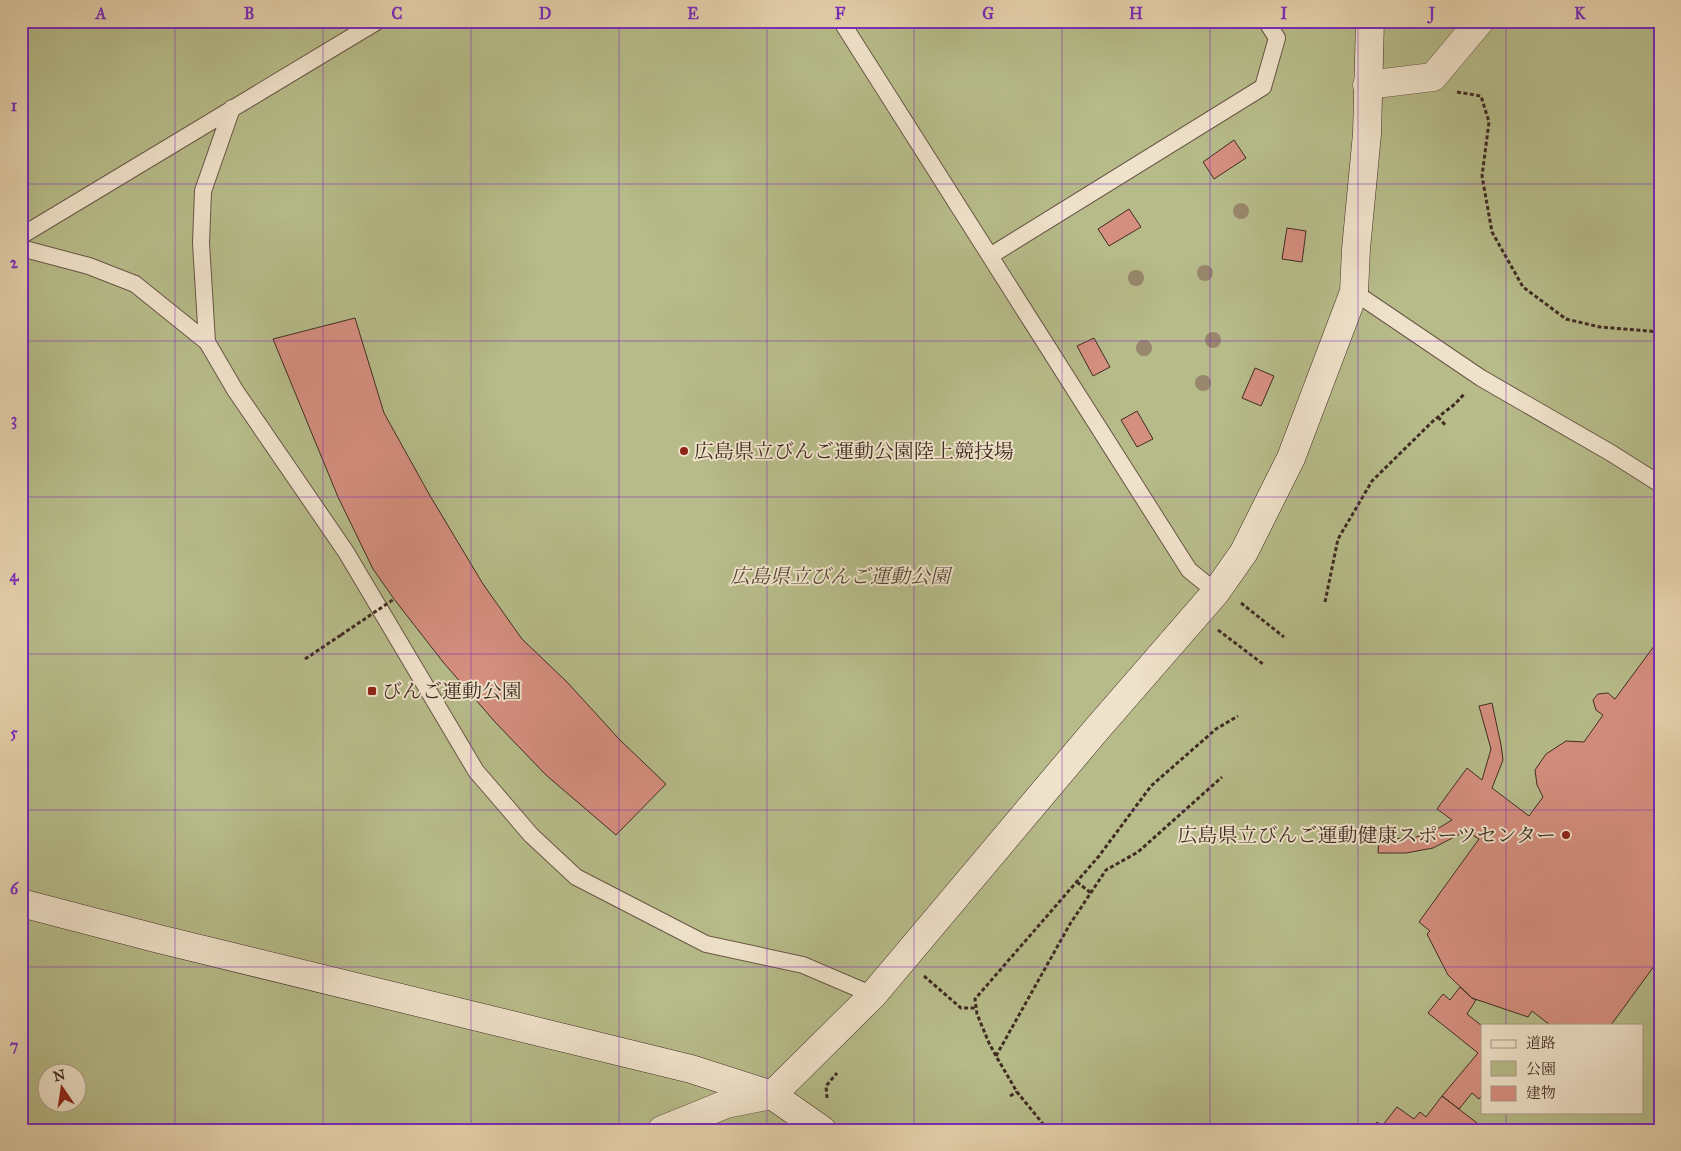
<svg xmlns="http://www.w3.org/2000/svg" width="1681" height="1151" font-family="'IM FELL Great Primer','Noto Serif JP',serif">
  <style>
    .park { fill: #b6bb89; stroke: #7b7456; fill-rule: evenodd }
    .building { fill: #d58f7f; stroke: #402c23 }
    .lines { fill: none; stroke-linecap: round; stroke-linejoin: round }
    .lane-casing { stroke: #6a5646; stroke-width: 18 }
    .street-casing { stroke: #6a5646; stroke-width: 29 }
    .secondary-casing { stroke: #402c23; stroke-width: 29 }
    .path { stroke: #402c23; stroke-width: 3; stroke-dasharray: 4 2.5; stroke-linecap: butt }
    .lane { stroke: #efe2ca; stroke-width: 16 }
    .street { stroke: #efe2ca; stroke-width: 28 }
    .secondary { stroke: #efe2ca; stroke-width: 28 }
    .path-bridge { stroke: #402c23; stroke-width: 3; stroke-dasharray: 4 2.5; stroke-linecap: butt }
    .tree { fill: #98876c }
    .grid { fill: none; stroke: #7b2cbf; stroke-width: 1; stroke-opacity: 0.55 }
    .poi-dot { fill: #8f2418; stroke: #efe2ca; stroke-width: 2 }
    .labels { text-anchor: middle; stroke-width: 4; stroke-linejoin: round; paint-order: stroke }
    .poi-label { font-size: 20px; fill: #402c23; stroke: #efe2ca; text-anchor: start }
    .park-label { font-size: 20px; font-style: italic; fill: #584937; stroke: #efe2ca }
    .neatline { fill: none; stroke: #7b2cbf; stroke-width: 2 }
    .grid-label { font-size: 16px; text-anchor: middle; font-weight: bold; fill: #7b2cbf }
  </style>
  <rect width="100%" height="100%" fill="#e6d2ad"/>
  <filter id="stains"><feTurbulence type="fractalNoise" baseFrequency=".004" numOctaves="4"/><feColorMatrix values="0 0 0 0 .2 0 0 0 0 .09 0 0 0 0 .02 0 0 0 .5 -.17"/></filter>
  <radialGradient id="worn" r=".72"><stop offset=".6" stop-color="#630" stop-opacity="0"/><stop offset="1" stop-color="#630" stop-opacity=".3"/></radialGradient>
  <path class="park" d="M21,21H1660V1130H21ZM1482,1025H1642V1112H1482ZM48,1074H78V1104H48Z"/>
  <path class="building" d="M1234,140L1246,158L1214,179L1203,162Z
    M1129,209L1141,227L1109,246L1098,229Z
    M1287,228L1306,231L1302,262L1282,259Z
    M355,318L384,413L429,494L483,584L522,639L567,682L619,739L666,784L616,835L546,775L495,722L443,662L394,599L373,569L338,497L273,339Z
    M1094,338L1110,367L1093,376L1077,346Z
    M1255,368L1274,376L1261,406L1242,398Z
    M1137,411L1153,439L1137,447L1121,420Z
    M1660,638V958L1611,1025H1550L1532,1011L1528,1017L1472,998L1448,975L1427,934L1430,931L1419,922L1479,839L1466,831L1433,848L1406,853H1378L1379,839L1413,838L1434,831L1452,820L1437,809L1467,768L1482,780L1491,749L1479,706L1492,703L1501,745L1503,760L1492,788L1529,816L1543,797L1537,785L1535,770L1546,754L1566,741L1584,742L1603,715L1596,710L1593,700L1598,694L1608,693L1615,699Z
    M1460,987L1472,998L1476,1000L1467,1014L1482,1026V1095L1479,1099L1472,1093L1459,1109L1442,1096L1478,1053L1428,1013L1443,994L1450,1000Z
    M1442,1096L1486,1130H1371L1377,1122L1382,1126L1397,1107L1414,1119L1420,1112L1426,1117Z"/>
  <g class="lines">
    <defs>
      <path id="lane" d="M841,21L1189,570L1216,592
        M21,236L378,21
        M21,248L89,266L135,284L207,342L235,390L346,552L476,771L531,835L576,877L706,944L803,965L873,995
        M990,256L1263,87L1277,38L1266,21
        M1354,292L1481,378L1611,453L1660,484
        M207,342L201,243L203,191L232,108"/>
      <path id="street" d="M1367,85L1433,77L1480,21
        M662,1130L726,1104L772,1095"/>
      <path id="secondary" d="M21,903L159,939L691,1069L772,1095L822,1130
        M772,1095L873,995L1096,730L1216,592L1244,552L1291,458L1354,292L1356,249L1367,134L1370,21"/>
    </defs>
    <use href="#lane" class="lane-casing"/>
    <use href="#street" class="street-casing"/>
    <use href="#secondary" class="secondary-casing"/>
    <path class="path" d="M1457,92L1481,96L1489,122L1482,176L1492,232L1523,287L1566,319L1600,327L1660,332
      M1438,417L1446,426
      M1325,602L1338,539L1372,481L1433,421L1455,404L1465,393
      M1241,603L1284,637
      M1218,630L1263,664
      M305,659L341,635
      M1077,882L1091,893
      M924,976L961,1008H976
      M996,1056L1070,924L1106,870L1138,852L1222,777
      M1010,1096L1017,1092
      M827,1098L826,1086L837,1073
      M1048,1130L1017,1092L996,1056L989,1043L977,1014L975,999L1099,856L1151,786L1216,729L1238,716"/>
    <use href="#lane" class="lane"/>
    <use href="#street" class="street"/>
    <use href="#secondary" class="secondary"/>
    <path class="path-bridge" d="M341,635L394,599"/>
  </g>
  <g class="tree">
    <circle cx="1241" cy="211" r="8"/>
    <circle cx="1205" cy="273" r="8"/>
    <circle cx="1136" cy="278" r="8"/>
    <circle cx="1213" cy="340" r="8"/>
    <circle cx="1144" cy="348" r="8"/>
    <circle cx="1203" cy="383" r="8"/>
  </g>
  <path class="grid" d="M175,21V1130M323,21V1130M471,21V1130M619,21V1130M767,21V1130M914,21V1130M1062,21V1130M1210,21V1130M1358,21V1130M1506,21V1025M21,184H1660M21,341H1660M21,497H1660M21,654H1660M21,810H1660M21,967H1660M1506,1112V1130"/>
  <g class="poi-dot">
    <circle cx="684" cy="451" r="5"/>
    <rect x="367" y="686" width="10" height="10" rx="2.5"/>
    <circle cx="1566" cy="835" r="5"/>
  </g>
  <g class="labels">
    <g class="poi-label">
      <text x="694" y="458">広島県立びんご運動公園陸上競技場</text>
      <text x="382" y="698">びんご運動公園</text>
      <text x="1556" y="842" text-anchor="end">広島県立びんご運動健康スポーツセンター</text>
    </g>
    <g class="park-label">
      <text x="840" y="583">広島県立びんご運動公園</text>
    </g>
  </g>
  <rect width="1681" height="1151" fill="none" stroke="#e6d2ad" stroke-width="55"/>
  <rect x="1481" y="1024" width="162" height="90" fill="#efe2ca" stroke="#a99987"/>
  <rect x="1491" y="1040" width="25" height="8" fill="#efe2ca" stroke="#a99987"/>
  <text x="1526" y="1048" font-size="15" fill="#402c23">道路</text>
  <rect x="1491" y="1061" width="25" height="15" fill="#b6bb89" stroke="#a99987"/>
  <text x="1526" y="1074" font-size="15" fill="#402c23">公園</text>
  <rect x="1491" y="1086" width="25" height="15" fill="#d58f7f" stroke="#a99987"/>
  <text x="1526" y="1098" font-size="15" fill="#402c23">建物</text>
  <g transform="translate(62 1088) rotate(347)"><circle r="24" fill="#efe2ca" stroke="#a99987"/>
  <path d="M0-4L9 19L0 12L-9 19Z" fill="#8f2418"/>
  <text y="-8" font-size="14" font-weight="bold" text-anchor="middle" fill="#402c23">N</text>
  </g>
  <rect x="28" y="28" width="1626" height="1096" class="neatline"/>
  <g class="grid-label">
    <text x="101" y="19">A</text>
    <text x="249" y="19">B</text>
    <text x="397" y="19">C</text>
    <text x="545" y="19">D</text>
    <text x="693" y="19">E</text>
    <text x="840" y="19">F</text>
    <text x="988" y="19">G</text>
    <text x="1136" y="19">H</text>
    <text x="1284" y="19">I</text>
    <text x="1432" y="19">J</text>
    <text x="1580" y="19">K</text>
    <text x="14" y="111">1</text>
    <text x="14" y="268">2</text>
    <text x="14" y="425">3</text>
    <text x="14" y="581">4</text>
    <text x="14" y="738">5</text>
    <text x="14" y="894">6</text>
    <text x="14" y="1051">7</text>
  </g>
  <rect width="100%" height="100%" filter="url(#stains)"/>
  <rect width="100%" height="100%" fill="url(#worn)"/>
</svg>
